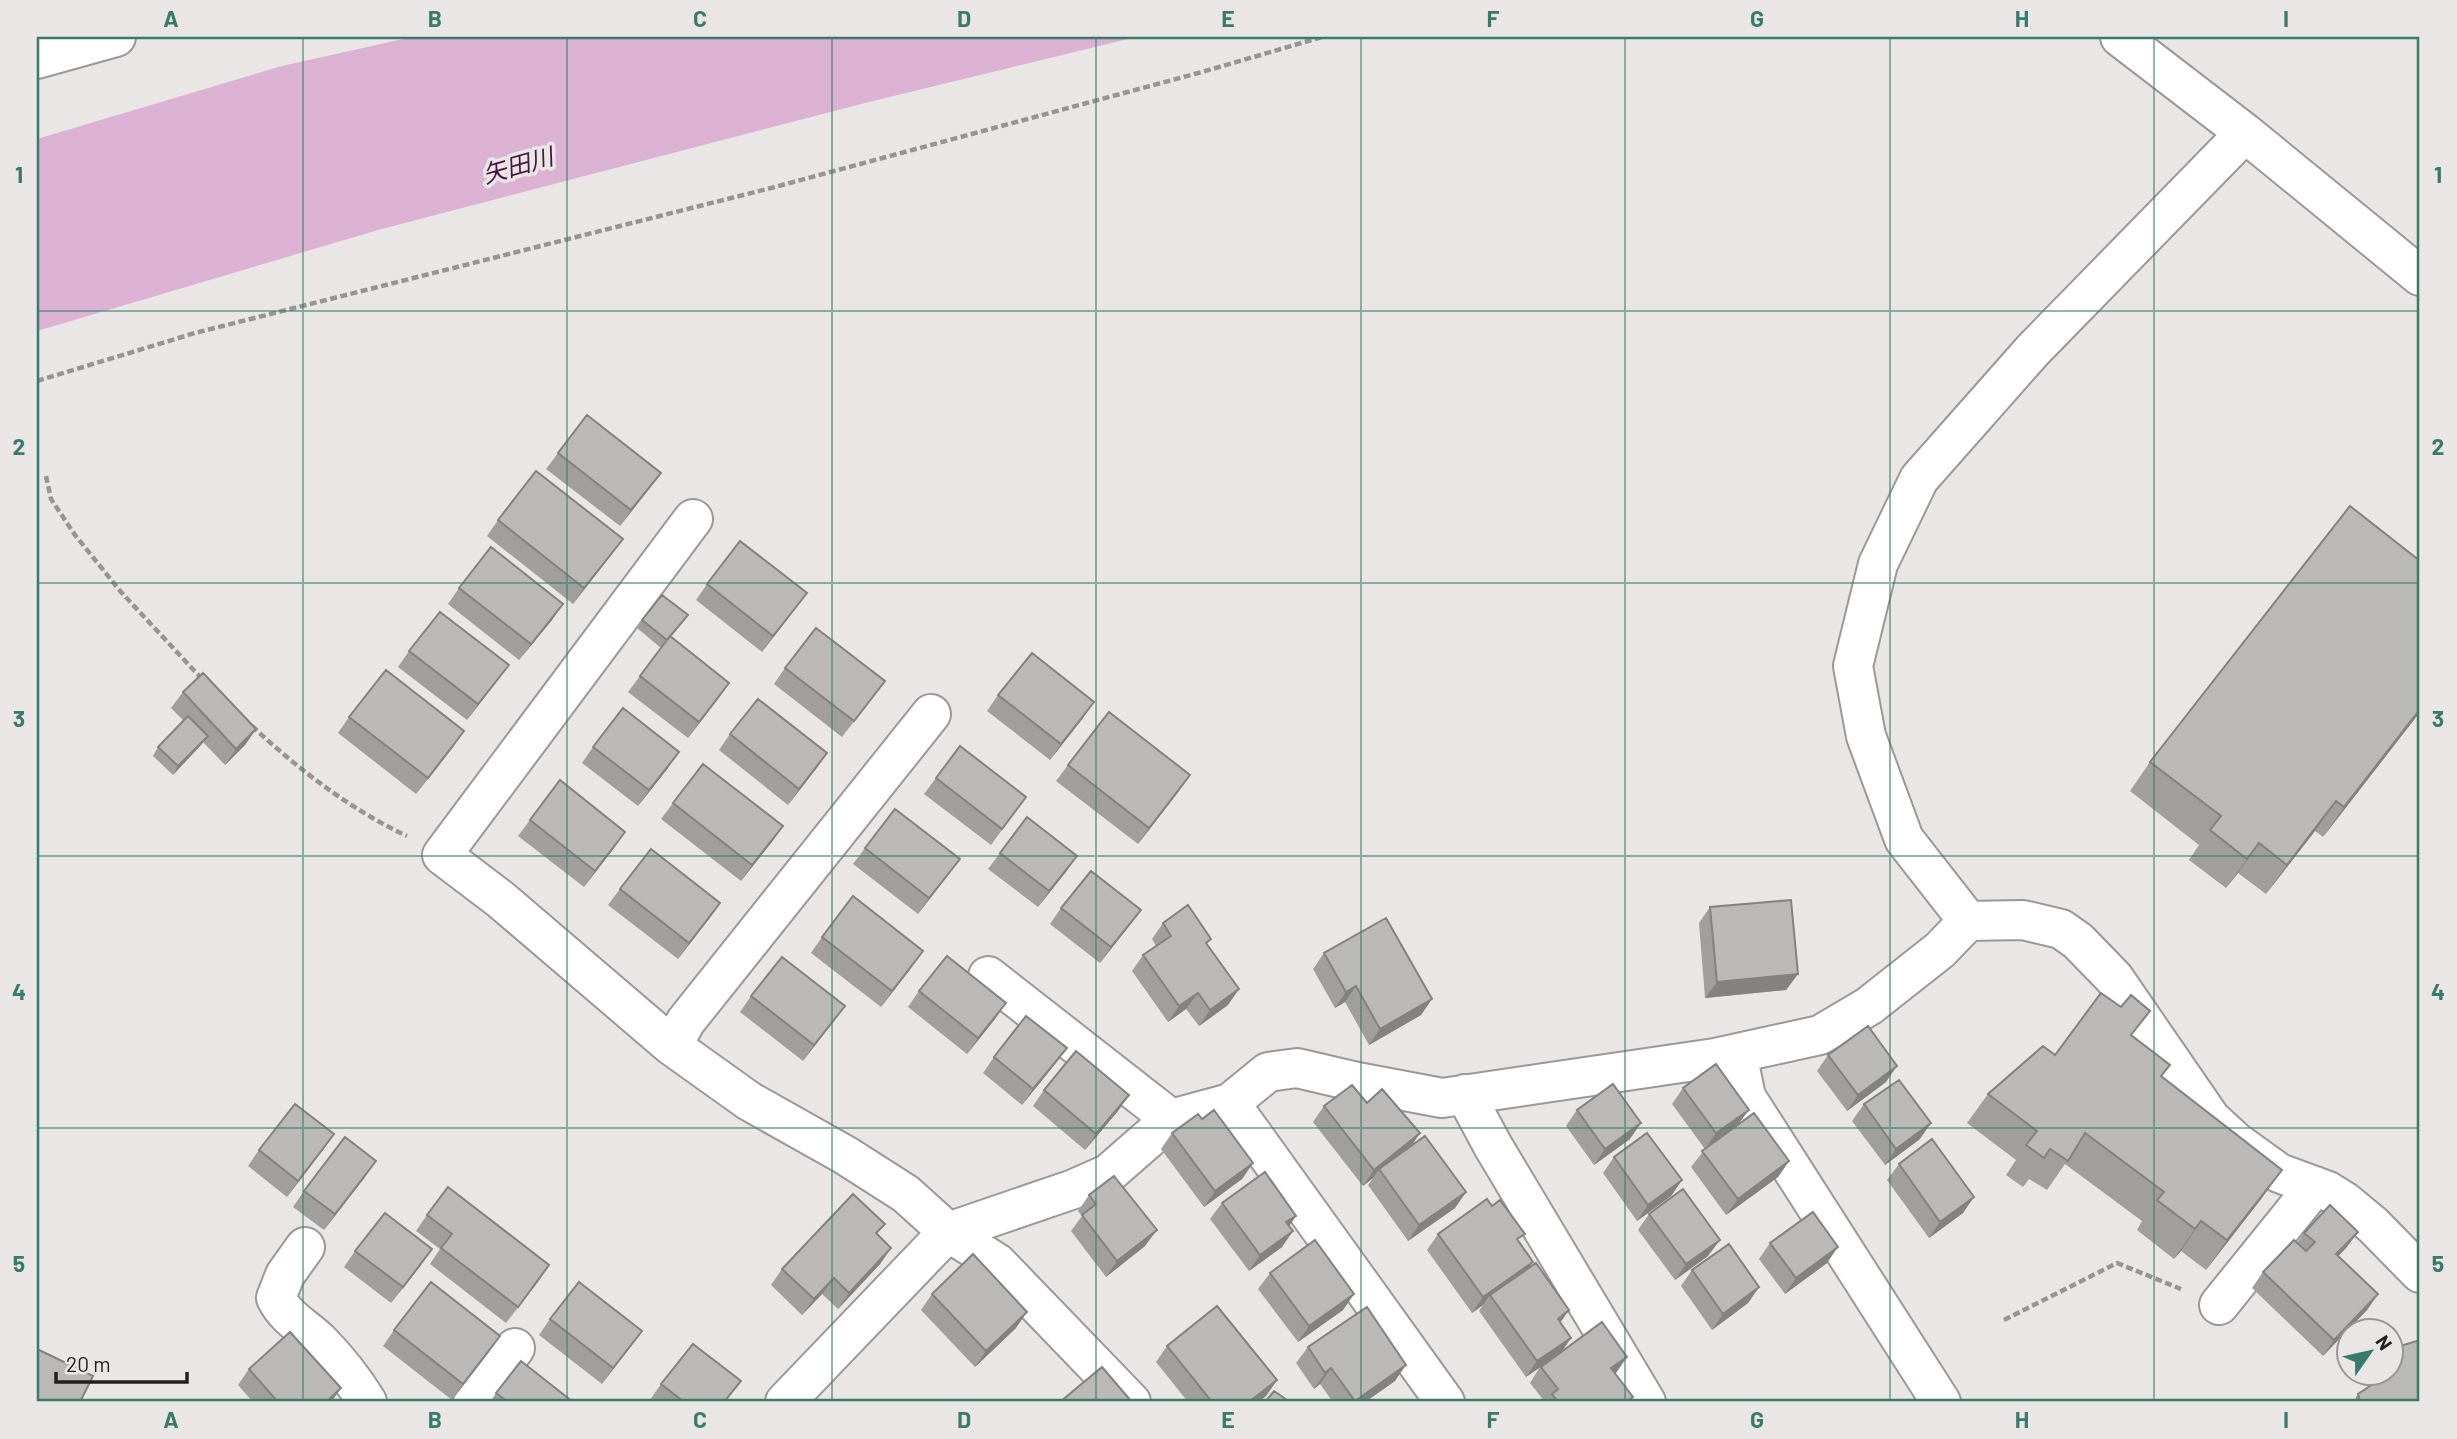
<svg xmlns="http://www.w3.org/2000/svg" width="2457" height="1439" font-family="Barlow,'Noto Sans JP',sans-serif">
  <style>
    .water { fill: #dbb1d4 }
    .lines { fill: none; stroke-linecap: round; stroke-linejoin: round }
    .minor-casing { stroke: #9c9897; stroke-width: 42 }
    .path { stroke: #979594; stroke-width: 4.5; stroke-dasharray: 7 3.5; stroke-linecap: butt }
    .minor { stroke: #fff; stroke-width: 38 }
    .wall { fill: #a19f9d }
    .shaded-wall { fill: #838280 }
    .building { fill: #bbb9b7; stroke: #838280; stroke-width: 2 }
    .grid { fill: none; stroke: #387a6b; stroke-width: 2; stroke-opacity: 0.55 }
    .labels { text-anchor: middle; stroke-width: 7; stroke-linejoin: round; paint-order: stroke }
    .water-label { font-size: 24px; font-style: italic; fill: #481643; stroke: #e9e6e5 }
    .neatline { fill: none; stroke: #387a6b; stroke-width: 2.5 }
    .grid-label { font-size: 23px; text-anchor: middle; font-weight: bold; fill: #387a6b }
  </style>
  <rect width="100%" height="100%" fill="#e9e6e5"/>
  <path class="water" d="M412,37H1136L865,103L378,230L37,331V139L282,66Z"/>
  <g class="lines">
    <defs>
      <path id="minor" d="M2120,37L2245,133L2420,276
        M37,59L116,37
        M2245,133L2033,350L1919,479L1878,564L1853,666L1866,736L1904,839L1968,921L2023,920L2061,929L2078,941L2114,978L2211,1119L2236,1142L2279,1173L2328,1191L2344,1201L2373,1225L2420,1273
        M693,519L442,855L500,899L672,1046L749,1101L845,1155L906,1194L948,1232L997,1263L1131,1402
        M988,976L1171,1119
        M672,1046L686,1021L931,714
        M1737,1053L1746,1097L1941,1402
        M1465,1094L1493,1146L1646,1402
        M1230,1103L1445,1402
        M305,1247L285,1275L276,1298C286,1318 303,1326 319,1341C338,1360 353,1379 367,1402
        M2219,1305L2315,1186
        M473,1402L515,1348
        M785,1402L948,1232L1074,1189L1108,1174L1171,1119L1230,1103L1268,1072L1297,1068L1357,1082L1442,1098L1715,1058L1820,1035L1869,1006L1940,950L1968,921"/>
    </defs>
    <use href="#minor" class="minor-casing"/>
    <path class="path" d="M37,381L195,333L771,188L1202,72L1322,37
      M46,476L51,499L75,535L121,592L203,680
      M252,726C298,769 351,810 407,836
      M2004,1320L2117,1263L2181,1289"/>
    <use href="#minor" class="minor"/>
  </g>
  <path class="wall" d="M558,453L661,473L620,526L546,469Z
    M498,520L623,539L573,604L487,536Z
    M707,584L807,593L762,652L696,600Z
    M459,588L552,620L519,660L448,604Z
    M642,620L671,637L729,683L688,738L628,692L661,648L637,628Z
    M409,651L497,681L467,720L398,667Z
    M785,668L885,681L842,737L774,684Z
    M183,692L256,729L245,745L225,765L203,742L173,775L153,756L158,747L184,721L171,708Z
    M998,695L1083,718L1050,760L987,711Z
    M2420,712L2323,837L2315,831L2266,894L2238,873L2226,888L2189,860L2199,845L2130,791L2150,762Z
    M349,717L453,747L416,794L338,733Z
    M730,734L827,753L788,805L719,750Z
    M593,747L668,768L638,806L582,763Z
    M1068,765L1179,791L1138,844L1056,781Z
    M936,778L1026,797L991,845L924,794Z
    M673,803L783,826L741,881L661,819Z
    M530,820L614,848L584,887L518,836Z
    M865,848L948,875L918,914L853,864Z
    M1000,853L1077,856L1038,907L988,869Z
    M620,889L720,903L678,959L608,905Z
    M1710,907L1798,974L1786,990L1705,998L1699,923Z
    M1061,908L1141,910L1100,963L1050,924Z
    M1163,923L1207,945L1228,1005L1199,1026L1186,1009L1168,1022L1132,971L1143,955L1156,946L1152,939Z
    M822,937L923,951L881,1007L811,953Z
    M1324,953L1432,999L1421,1015L1369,1045L1345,1002L1335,1008L1313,969Z
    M919,991L995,1019L967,1054L908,1007Z
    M751,996L845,1006L803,1061L740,1012Z
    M2132,1036L2162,1077L2282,1170L2261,1199L2206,1270L2181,1251L2174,1259L2137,1230L2142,1221L2065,1164L2047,1190L2029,1179L2023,1187L2006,1175L2016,1160L1967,1123L1988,1094Z
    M1067,1048L1055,1064L1022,1105L983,1073L994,1057Z
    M1828,1055L1886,1082L1847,1111L1817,1071Z
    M1683,1088L1738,1125L1789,1161L1778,1177L1726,1215L1691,1167L1705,1149L1672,1104Z
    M1044,1090L1118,1111L1085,1150L1033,1106Z
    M1367,1103L1420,1133L1412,1145L1466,1192L1455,1208L1408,1241L1368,1185L1373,1178L1363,1186L1313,1122L1324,1106Z
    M1864,1104L1920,1139L1885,1165L1852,1121Z
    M1577,1110L1630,1139L1594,1165L1566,1126Z
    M1202,1119L1253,1163L1242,1179L1204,1207L1161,1149L1172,1133Z
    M334,1134L287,1197L248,1166L259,1150Z
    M1614,1157L1682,1180L1671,1196L1637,1221L1603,1173Z
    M1899,1164L1963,1213L1929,1238L1887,1180Z
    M365,1177L324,1230L293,1207L304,1191Z
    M1089,1195L1145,1246L1106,1277L1071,1231L1082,1216L1078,1211Z
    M1222,1203L1296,1216L1289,1226L1282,1247L1249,1271L1210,1219Z
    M1649,1214L1708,1256L1675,1280L1638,1230Z
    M427,1215L549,1265L506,1323L430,1264L440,1249L416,1231Z
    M885,1224L877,1234L891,1248L880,1264L838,1309L822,1294L802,1315L771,1285L782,1269Z
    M2358,1232L2346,1248L2338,1256L2378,1294L2367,1310L2323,1356L2252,1288L2263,1272L2297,1243L2304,1233Z
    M1438,1234L1520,1242L1533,1262L1529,1267L1561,1323L1571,1338L1562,1351L1627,1357L1615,1373L1633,1397L1630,1402H1545L1530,1383L1540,1367L1526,1377L1479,1311L1483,1305L1472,1313L1427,1250Z
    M1770,1243L1827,1263L1785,1294L1759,1259Z
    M355,1251L421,1265L391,1303L344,1267Z
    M1692,1270L1759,1287L1748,1303L1712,1330L1681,1286Z
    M1270,1273L1354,1294L1343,1310L1298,1342L1258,1289Z
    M932,1294L1016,1328L975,1367L921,1310Z
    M550,1319L642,1331L602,1384L539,1335Z
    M394,1330L489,1352L452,1400L383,1346Z
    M1167,1346L1277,1380L1266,1396L1258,1402H1188L1156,1362Z
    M1308,1347L1395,1381L1365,1402H1333L1320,1384L1314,1389L1296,1363Z
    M249,1369L341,1388L331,1402H253L238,1385Z
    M2372,1373H2390L2420,1402H2353L2358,1394L2375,1383Z
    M741,1381L725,1402H652L650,1400L661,1384Z
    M496,1393L573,1402H490Z"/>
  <path class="shaded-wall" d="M661,473L649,489L620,526L631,510Z
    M623,539L611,555L573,604L584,588Z
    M807,593L795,609L762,652L773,636Z
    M563,604L552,620L519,660L531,644Z
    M509,665L497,681L467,720L478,704Z
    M729,683L718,699L688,738L699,722Z
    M1094,702L1083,718L1050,760L1061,744Z
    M2420,709V712L2323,837L2344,807Z
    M256,729L245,745L225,765L236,749Z
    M464,731L453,747L416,794L428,778Z
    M208,736L202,744L173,775L178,766Z
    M679,752L668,768L638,806L649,790Z
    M827,753L816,769L788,805L799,789Z
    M1190,775L1179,791L1138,844L1149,828Z
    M2336,801L2315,831L2266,894L2287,865Z
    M783,826L772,842L741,881L752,865Z
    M625,832L614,848L584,887L595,871Z
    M2259,843L2238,873L2226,888L2247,859Z
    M1077,856L1066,872L1038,907L1049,891Z
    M960,859L948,875L918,914L929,898Z
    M720,903L709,919L678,959L689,943Z
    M1141,910L1129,926L1100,963L1111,947Z
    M923,951L912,967L881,1007L892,991Z
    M1798,974L1786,990L1705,998L1717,982Z
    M1356,986L1345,1002L1335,1008L1346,992Z
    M1239,989L1228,1005L1199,1026L1210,1010Z
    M1198,993L1186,1009L1168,1022L1179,1006Z
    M1432,999L1421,1015L1369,1045L1380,1029Z
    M1006,1003L995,1019L967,1054L978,1038Z
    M845,1006L833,1022L803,1061L814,1045Z
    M1067,1048L1055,1064L1022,1105L1033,1089Z
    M1897,1066L1886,1082L1847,1111L1858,1095Z
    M1129,1095L1118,1111L1085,1150L1096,1134Z
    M1749,1110L1737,1126L1705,1149L1716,1133Z
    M1641,1123L1630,1139L1594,1165L1605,1149Z
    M1931,1123L1920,1139L1885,1165L1896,1149Z
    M1420,1133L1409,1149L1379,1169L1373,1178L1363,1186L1374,1170Z
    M334,1134L323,1150L287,1197L298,1181Z
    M376,1161L365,1177L324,1230L335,1214Z
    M1789,1161L1778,1177L1726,1215L1738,1199Z
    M1253,1163L1242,1179L1204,1207L1215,1191Z
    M2282,1170L2261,1199L2206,1270L2227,1240Z
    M1682,1180L1671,1196L1637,1221L1648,1205Z
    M1466,1192L1455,1208L1408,1241L1419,1225Z
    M1974,1197L1963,1213L1929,1238L1940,1222Z
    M1296,1216L1285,1232L1286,1222Z
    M2201,1221L2181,1251L2174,1259L2195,1229Z
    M1157,1230L1145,1246L1106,1277L1117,1261Z
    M1293,1231L1282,1247L1249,1271L1260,1255Z
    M2358,1232L2346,1248L2325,1270L2336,1254Z
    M1720,1240L1708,1256L1675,1280L1686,1264Z
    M1838,1247L1827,1263L1785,1294L1796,1278Z
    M891,1248L880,1264L838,1309L849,1293Z
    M432,1249L421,1265L391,1303L403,1287Z
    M1533,1262L1522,1278L1490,1295L1483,1305L1472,1313L1483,1297Z
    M549,1265L538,1282L506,1323L518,1307Z
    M834,1278L822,1294L802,1315L814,1299Z
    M1759,1287L1748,1303L1712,1330L1723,1314Z
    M1354,1294L1343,1310L1298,1342L1309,1326Z
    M2378,1294L2367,1310L2323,1356L2334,1340Z
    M1569,1310L1558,1326V1319Z
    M1027,1312L1016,1328L975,1367L986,1351Z
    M642,1331L630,1347L602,1384L613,1368Z
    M500,1336L489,1352L452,1400L463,1384Z
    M1571,1338L1560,1354L1526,1377L1537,1361Z
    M1627,1357L1616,1373L1600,1384L1611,1368Z
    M1406,1365L1395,1381L1365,1402H1354Z
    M1331,1368L1320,1384L1314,1389L1325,1373Z
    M1277,1380L1266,1396L1258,1402H1249Z
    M341,1388L331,1402H326Z"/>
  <path class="building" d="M587,415L661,473L631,510L558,453Z
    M536,471L623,539L584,588L498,520Z
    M2350,506L2420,561V709L2344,807L2336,801L2287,865L2259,843L2247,859L2210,830L2221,816L2150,762Z
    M740,541L807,593L773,636L707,584Z
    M491,547L563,604L531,644L459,588Z
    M662,595L688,615L667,640L642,620Z
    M440,612L509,665L478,704L409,651Z
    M816,628L885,681L854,721L785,668Z
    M670,636L729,683L699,722L640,676Z
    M1032,653L1094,702L1061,744L998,695Z
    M386,670L464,731L428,778L349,717Z
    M203,673L256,729L236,749L183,692Z
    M758,699L827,753L799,789L730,734Z
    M623,708L679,752L649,790L593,747Z
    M1109,712L1190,775L1149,828L1068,765Z
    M188,716L208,736L178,766L158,747Z
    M960,746L1026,797L1002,829L936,778Z
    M703,764L783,826L752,865L673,803Z
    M560,780L625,832L595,871L530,820Z
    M895,809L960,859L929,898L865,848Z
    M1027,817L1077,856L1049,891L1000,853Z
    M651,849L720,903L689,943L620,889Z
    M1091,871L1141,910L1111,947L1061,908Z
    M853,896L923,951L892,991L822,937Z
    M1791,900L1798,974L1717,982L1710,907Z
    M1188,905L1211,939L1206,943L1239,989L1210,1010L1198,993L1179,1006L1143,955L1171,936L1163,923Z
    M1386,918L1432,999L1380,1029L1356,986L1346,992L1324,953Z
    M947,956L1006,1003L978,1038L919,991Z
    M782,957L845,1006L814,1045L751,996Z
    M2101,993L2121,1007L2131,995L2150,1011L2131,1035L2170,1065L2161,1076L2282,1170L2227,1240L2201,1221L2195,1229L2157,1200L2164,1192L2085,1133L2068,1161L2050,1149L2044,1158L2026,1145L2037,1131L1988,1094L2043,1046L2055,1055Z
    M1026,1016L1067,1048L1033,1089L994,1057Z
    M1868,1026L1897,1066L1858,1095L1828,1055Z
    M1076,1051L1129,1095L1096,1134L1044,1090Z
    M1716,1064L1749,1110L1716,1133L1683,1088Z
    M1899,1080L1931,1123L1896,1149L1864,1104Z
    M1613,1084L1641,1123L1605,1149L1577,1110Z
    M1352,1085L1367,1103L1382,1089L1420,1133L1374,1170L1324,1106Z
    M295,1104L334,1134L298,1181L259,1150Z
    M1214,1110L1253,1163L1215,1191L1172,1133L1198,1114L1202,1119Z
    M1754,1113L1789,1161L1738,1199L1702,1151Z
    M1647,1133L1682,1180L1648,1205L1614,1157Z
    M1425,1136L1466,1192L1419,1225L1379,1169Z
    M345,1137L376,1161L335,1214L304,1191Z
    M1932,1139L1974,1197L1940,1222L1899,1164Z
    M1265,1172L1296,1216L1286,1222L1293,1231L1260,1255L1222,1203Z
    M1114,1176L1157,1230L1117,1261L1082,1215L1096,1204L1089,1195Z
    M448,1187L549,1265L518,1307L441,1248L452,1234L427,1215Z
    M1683,1189L1720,1240L1686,1264L1649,1214Z
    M853,1194L885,1224L876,1233L891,1248L849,1293L834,1278L814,1299L782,1269Z
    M1487,1199L1492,1206L1500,1200L1525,1234L1517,1239L1533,1262L1483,1297L1438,1234Z
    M2330,1205L2358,1232L2336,1254L2378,1294L2334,1340L2263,1272L2294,1240L2306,1251L2315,1242L2304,1233Z
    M1813,1212L1838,1247L1796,1278L1770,1243Z
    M385,1213L432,1249L403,1287L355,1251Z
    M1315,1240L1354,1294L1309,1326L1270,1273Z
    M1729,1244L1759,1287L1723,1314L1692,1270Z
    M973,1254L1027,1312L986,1351L932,1294Z
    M1536,1263L1569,1310L1558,1319L1571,1338L1537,1361L1490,1295Z
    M431,1282L500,1336L463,1384L394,1330Z
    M579,1282L642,1331L613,1368L550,1319Z
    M1217,1306L1277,1380L1249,1402H1212L1167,1346Z
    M1367,1307L1406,1365L1355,1401L1331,1368L1325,1373L1308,1347Z
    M1602,1322L1627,1357L1611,1368L1633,1397L1626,1402H1558L1552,1394L1558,1389L1541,1367Z
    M290,1332L341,1388L326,1402H278L249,1369Z
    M2420,1340V1402H2360L2358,1394L2388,1374V1373H2390V1349Z
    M693,1344L741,1381L724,1402H684L661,1384Z
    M37,1349L93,1376L80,1402H37Z
    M521,1361L573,1402H508L496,1393Z
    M1102,1367L1132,1402H1060Z
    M1274,1391L1290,1402H1265Z"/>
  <path class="grid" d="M303,37V1402M567,37V1402M832,37V1402M1096,37V1402M1361,37V1402M1625,37V1402M1890,37V1402M2154,37V1402M37,311H2420M37,583H2420M37,856H2420M37,1128H2420"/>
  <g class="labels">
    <g class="water-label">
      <text transform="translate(518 166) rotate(-16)" y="8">矢田川</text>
    </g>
  </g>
  <rect width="2457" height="1439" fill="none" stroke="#e9e6e5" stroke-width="77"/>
  <g transform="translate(2370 1352) rotate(56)"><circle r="33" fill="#e9e6e5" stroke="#999796" stroke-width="2"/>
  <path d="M0-5L12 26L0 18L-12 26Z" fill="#387a6b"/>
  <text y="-10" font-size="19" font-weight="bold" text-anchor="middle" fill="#222120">N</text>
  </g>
  <path d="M56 1372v10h131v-10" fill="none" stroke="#222120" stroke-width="3.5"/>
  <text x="66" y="1372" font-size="21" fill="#222120" stroke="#e9e6e5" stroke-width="5" paint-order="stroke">20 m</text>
  <rect x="38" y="38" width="2380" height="1362" class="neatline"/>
  <g class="grid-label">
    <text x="171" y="27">A</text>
    <text x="435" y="27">B</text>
    <text x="700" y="27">C</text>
    <text x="964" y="27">D</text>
    <text x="1228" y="27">E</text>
    <text x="1493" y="27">F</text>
    <text x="1757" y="27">G</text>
    <text x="2022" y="27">H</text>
    <text x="2286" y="27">I</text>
    <text x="19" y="183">1</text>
    <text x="2438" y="183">1</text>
    <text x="19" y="455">2</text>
    <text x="2438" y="455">2</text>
    <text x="19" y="727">3</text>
    <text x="2438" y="727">3</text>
    <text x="19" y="1000">4</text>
    <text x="2438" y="1000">4</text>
    <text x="19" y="1272">5</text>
    <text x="2438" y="1272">5</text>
    <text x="171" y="1428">A</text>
    <text x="435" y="1428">B</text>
    <text x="700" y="1428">C</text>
    <text x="964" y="1428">D</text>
    <text x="1228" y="1428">E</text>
    <text x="1493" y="1428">F</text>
    <text x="1757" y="1428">G</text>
    <text x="2022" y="1428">H</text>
    <text x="2286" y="1428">I</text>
  </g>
</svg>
